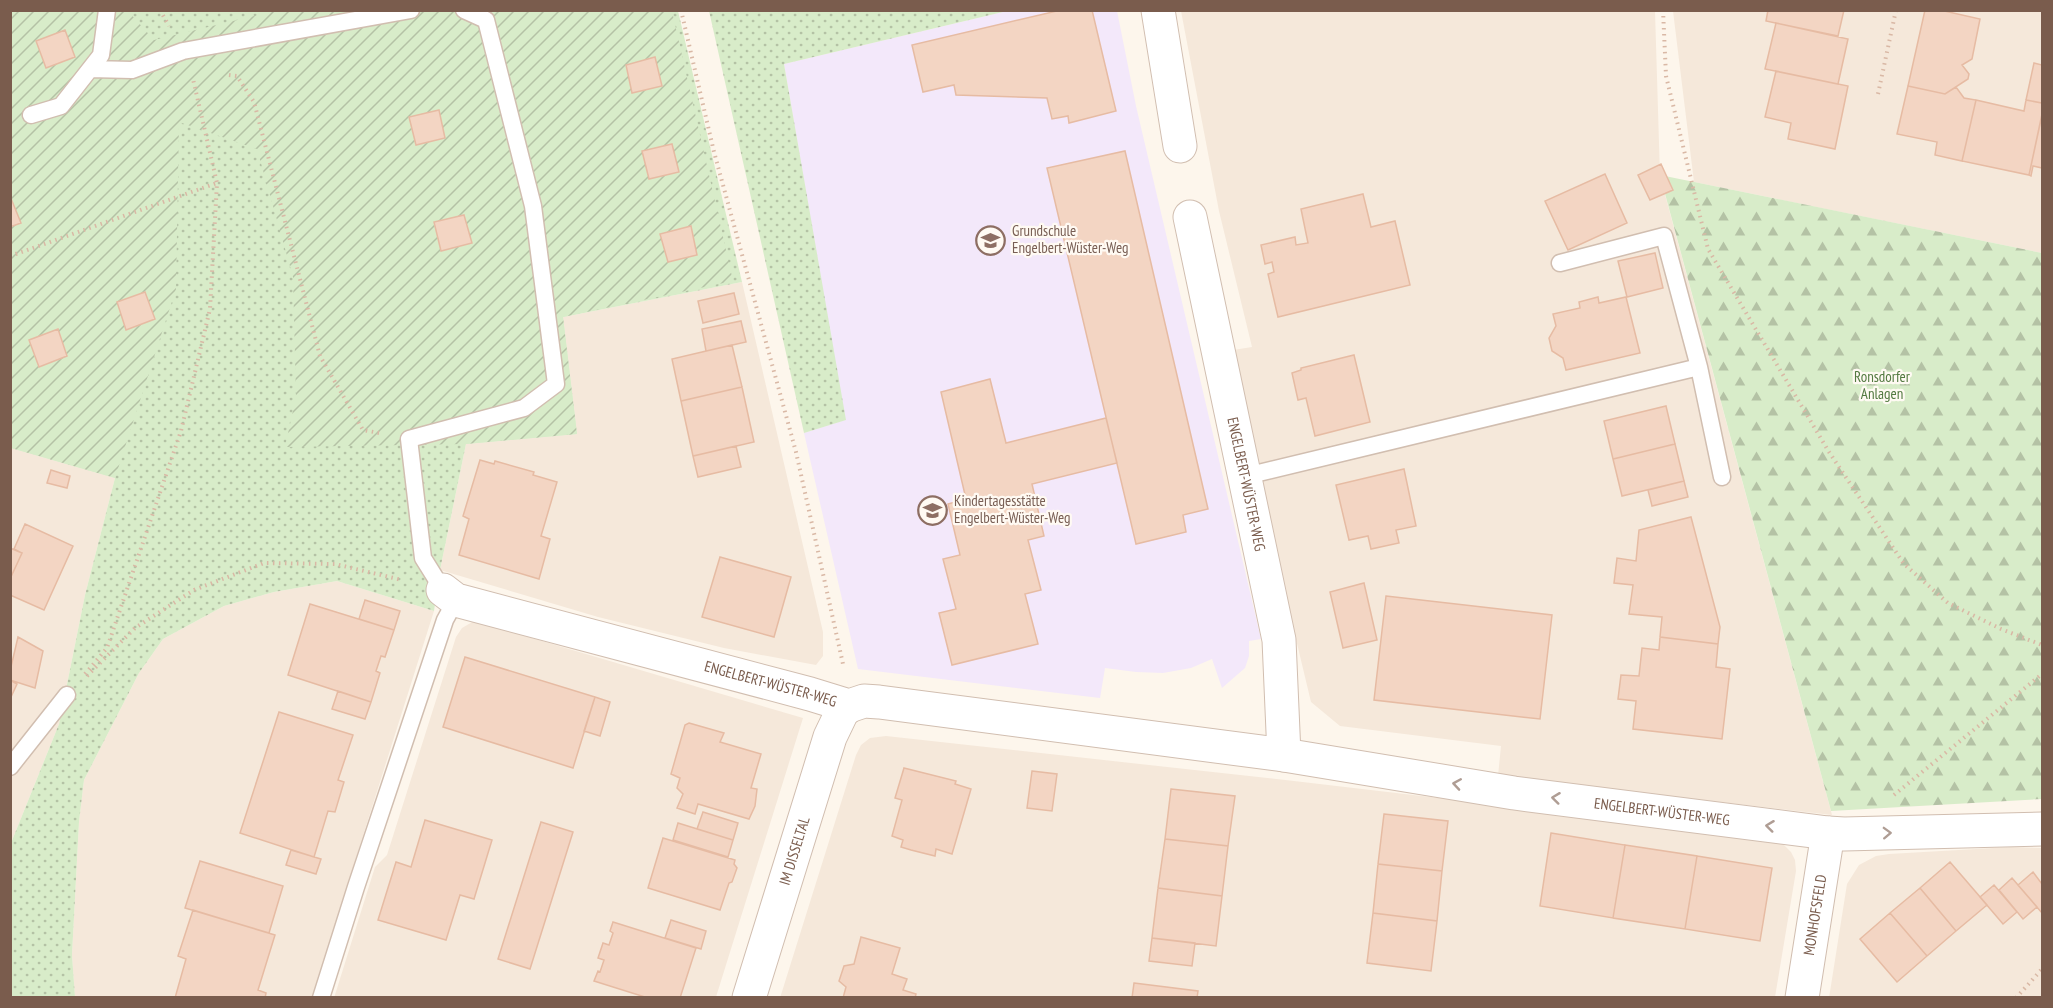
<svg xmlns="http://www.w3.org/2000/svg" width="2053" height="1008" font-family="'PT Sans Narrow',sans-serif">
  <style>
    .residential { fill: #f5e8da }
    .education { fill: #f3e8fa }
    .grass { fill: url(#grass-dots) }
    .forest { fill: url(#forest-firs) }
    .garden { fill: url(#garden-furrows) }
    .building { fill: #f3d5c3; stroke: #e6bba3; stroke-width: 1.5 }
    .lines { fill: none; stroke-linecap: round; stroke-linejoin: round }
    .lane-casing { stroke: #d1beb0; stroke-width: 19 }
    .street-casing { stroke: #d1beb0; stroke-width: 35 }
    .path { stroke: #d9b8a5; stroke-width: 4; stroke-dasharray: 1.5 4.5; stroke-linecap: butt }
    .lane { stroke: #fff; stroke-width: 16 }
    .street { stroke: #fff; stroke-width: 33 }
    .oneway { stroke: #af9d94 }
    .labels { text-anchor: middle; stroke-width: 4.5; stroke-linejoin: round; paint-order: stroke }
    .education-label { font-size: 15px; fill: #785e54; stroke: #fffaf3; text-anchor: start }
    .park-label { font-size: 15px; fill: #537a41; stroke: #fffaf3 }
    .street-label { font-size: 15px; fill: #7a5c4d; stroke: #fffaf3 }
  </style>
  <defs>
    <pattern id="grass-dots" width="8" height="8" patternUnits="userSpaceOnUse" patternTransform="scale(1.5)"><rect width="8" height="8" fill="#d8ecc9"/><path d="M2 2h.1M6 6h.1" fill="none" stroke="#b4c2a5" stroke-width="1.8" stroke-linecap="round"/></pattern>
    <pattern id="forest-firs" width="22" height="20" patternUnits="userSpaceOnUse" patternTransform="scale(1.5)"><rect width="22" height="20" fill="#d8ecc9"/><path d="M5 1l3.5 6h-7zM16 11l3.5 6h-7z" fill="#b4c2a5"/></pattern>
    <pattern id="garden-furrows" width="10" height="10" patternUnits="userSpaceOnUse" patternTransform="scale(1.5)"><rect width="10" height="10" fill="#d8ecc9"/><path d="M-1 1l2-2M0 10L10 0M9 11l2-2" fill="none" stroke="#b4c2a5"/></pattern>
  </defs>
  <rect width="100%" height="100%" fill="#fdf6ec"/>
  <path class="residential" d="M1181,11H1655L1660,176L1832,815L1498,776L1501,746L1340,726L1311,702L1227,351L1252,347L1219,211Z
    M1673,11H2042V253L1694,182Z
    M742,282L823,632V656L816,665L724,648L598,617L440,570L466,444L577,434L563,317Z
    M11,448L115,478L85,595L59,724L11,843Z
    M337,581L434,611L312,997L75,998L72,955L79,822L84,780L139,673L163,639L224,606L274,592Z
    M474,621L803,718L716,997L334,998L375,867L387,855L456,637L462,628Z
    M886,736L1294,781L1769,837L1779,840L1791,852L1795,860L1796,871L1775,997L780,998L856,755L861,745L870,738Z
    M2011,847L2042,848V997L1829,998L1847,884L1859,865L1876,856L1889,854Z"/>
  <path class="education" d="M1007,11H1117L1136,106L1261,639L1249,641V656L1245,668L1222,688L1212,659L1191,668L1163,673L1136,672L1105,668L1100,698L858,669L804,433L845,420L784,64Z"/>
  <path class="grass" d="M10,11H678L742,282L563,317L577,434L466,444L440,570L434,611L337,581L274,592L224,606L163,639L139,673L84,780L79,822L72,955L75,997H11V843L59,724L85,595L115,478L11,448Z
    M709,11H1007L784,64L846,420L804,433Z"/>
  <path class="forest" d="M1660,175L2042,253V799L1831,811Z"/>
  <path class="garden" d="M279,10L672,11L733,281L563,317L577,434L466,444L285,447L296,397L293,277L257,149L179,122L176,289L115,478L11,448L10,11H128L154,40Z"/>
  <path class="building" d="M1061,10H1092L1116,111L1069,123L1068,116L1052,119L1047,98L956,95L954,85L923,92L912,45Z
    M1768,10H1844L1838,36L1766,21Z
    M1925,10H1940L1980,19L1972,59L1962,65L1969,74L1968,79L1945,94L1908,86Z
    M1776,23L1848,39L1838,84L1765,69Z
    M65,30L75,57L46,68L36,41Z
    M655,57L662,86L632,93L626,65Z
    M2034,63L2042,65V103L2026,100Z
    M1776,71L1848,86L1835,149L1788,139L1791,123L1765,117Z
    M1908,86L1945,94L1956,87L1964,98L1976,100L1962,161L1935,155L1937,142L1897,134Z
    M1976,100L2024,111L2026,100L2042,103V114L2029,175L1962,161Z
    M439,110L445,138L416,145L409,117Z
    M2042,115V168L2033,166L2031,176L2029,175Z
    M672,144L679,172L649,179L642,151Z
    M1125,151L1208,509L1183,515L1186,532L1136,544L1047,168Z
    M1661,164L1673,190L1650,200L1638,175Z
    M1605,174L1627,223L1568,250L1545,201Z
    M1363,194L1371,227L1395,221L1410,285L1278,317L1268,274L1274,272L1272,262L1265,264L1261,245L1295,237L1296,245L1308,243L1301,209Z
    M10,196L21,223L10,227Z
    M464,215L472,243L441,251L434,222Z
    M691,226L697,255L668,262L660,234Z
    M1655,253L1663,288L1627,297L1618,261Z
    M145,292L155,319L126,330L117,302Z
    M734,293L739,314L703,323L698,301Z
    M1598,297L1599,303L1626,297L1640,353L1566,370L1563,358L1552,351L1549,338L1556,326L1553,314L1580,308L1579,302Z
    M741,321L746,342L706,351L702,329Z
    M58,329L67,356L39,367L29,340Z
    M732,345L742,387L681,401L672,359Z
    M1354,355L1370,422L1315,436L1306,398L1298,400L1292,373L1301,370V368Z
    M990,379L1006,443L1106,418L1117,463L1032,484L1044,536L1028,540L1041,590L1025,594L1038,644L952,665L939,613L956,609L943,559L960,555L948,504L966,499L941,392Z
    M742,387L754,442L693,456L681,401Z
    M1666,406L1675,444L1613,459L1604,421Z
    M1675,444L1684,481L1622,496L1613,459Z
    M736,446L741,467L698,477L693,456Z
    M480,460L494,464L495,461L534,472L533,475L557,482L541,536L550,539L539,579L459,555L469,519L463,516Z
    M1404,469L1416,526L1396,530L1399,543L1371,549L1368,536L1349,540L1336,485Z
    M51,470L70,476L67,488L47,483Z
    M1684,481L1688,497L1652,506L1648,490Z
    M1691,517L1720,627L1718,644L1660,637L1662,617L1629,614L1633,585L1614,583L1617,558L1636,561L1639,530Z
    M25,524L73,546L44,610L10,595V579L22,553L14,549Z
    M10,548L22,553L10,579Z
    M720,557L791,577L774,637L702,617Z
    M1364,583L1377,640L1343,648L1330,592Z
    M1386,596L1552,615L1540,719L1374,700Z
    M365,600L400,611L394,630L359,619Z
    M310,604L394,630L385,657L381,656L376,671L380,673L371,702L288,675Z
    M18,637L43,651L35,688L10,680V671Z
    M1660,637L1718,644L1716,667L1730,669L1722,739L1633,729L1636,701L1618,699L1621,675L1639,676L1642,648L1659,650Z
    M465,657L595,697L573,768L443,727Z
    M10,680L17,684L11,697L10,696Z
    M338,691L371,702L365,719L332,709Z
    M595,697L610,702L600,736L584,731Z
    M279,712L353,735L338,780L344,782L335,812L328,811L314,857L240,833Z
    M689,723L724,733L720,742L761,754L751,788L757,789L755,806L749,819L698,804L695,814L677,808L683,794L677,788L680,778L671,774L685,725Z
    M904,768L956,781L955,784L971,789L952,854L936,849L935,856L911,850L901,847L903,840L892,836L902,800L895,798Z
    M1032,771L1057,774L1052,811L1027,808Z
    M1171,789L1235,796L1228,846L1165,839Z
    M703,812L738,823L733,840L697,829Z
    M1384,814L1448,821L1442,871L1378,864Z
    M425,820L492,840L474,899L460,895L446,940L378,920L396,862L411,867Z
    M541,822L573,832L530,969L498,959Z
    M678,823L733,840L728,857L673,840Z
    M1551,833L1625,845L1613,918L1540,906Z
    M663,838L735,860L734,864L737,868L732,882L729,883L720,910L648,888Z
    M1165,839L1228,846L1222,896L1158,888Z
    M1625,845L1697,856L1685,929L1613,918Z
    M291,850L321,859L316,874L286,865Z
    M1697,856L1772,868L1760,941L1685,929Z
    M200,861L283,886L269,933L185,908Z
    M1950,862L1987,905L1956,931L1920,888Z
    M1378,864L1442,871L1437,921L1373,913Z
    M2033,872L2042,884V913L2018,885Z
    M2012,878L2037,907L2023,919L1999,890Z
    M1994,885L2017,912L2003,924L1980,897Z
    M1158,888L1222,896L1216,946L1152,938Z
    M1920,888L1956,931L1927,956L1890,913Z
    M193,910L275,935L258,990L266,993L265,998H175L186,959L178,956Z
    M1373,913L1437,921L1431,971L1367,963Z
    M1890,913L1927,956L1897,982L1860,939Z
    M671,920L706,931L701,949L665,938Z
    M613,922L696,948L680,998H648L594,981L598,971L600,972L604,960L598,958L603,943L609,945L613,933L610,931Z
    M861,937L900,948L892,974L907,979L903,990L916,994L915,998H843L846,987L839,981L844,966L854,964Z
    M1152,938L1195,943L1192,966L1149,961Z
    M1134,983L1198,991L1197,998H1132Z"/>
  <g class="lines">
    <defs>
      <path id="lane" d="M90,69L132,70L183,51L411,10
        M31,115L61,106L101,55L107,10
        M1560,263L1664,236L1699,367L1722,477
        M1246,476L1699,367
        M443,590L423,558L409,439L524,408L556,384L533,206L486,20L464,10
        M10,767L67,695
        M321,998L356,887L445,620L456,600"/>
      <g id="street">
        <path d="M1158,10L1180,146"/>
        <path id="s1" d="M1190,217L1279,640L1284,755"/>
        <path id="s2" d="M443,590L456,600L810,694L849,706L864,701L879,702L1284,755L1514,793L1828,833L1844,834L2042,829"/>
        <path id="s3" d="M749,998L830,737L842,712L849,706"/>
        <path id="s4" d="M1802,998L1828,833"/>
      </g>
    </defs>
    <use href="#lane" class="lane-casing"/>
    <use href="#street" class="street-casing"/>
    <path class="path" d="M160,10L169,26
      M681,10L714,152L796,452L843,664
      M1663,10L1666,76L1708,249L1829,452L1904,564L1948,603L2001,629L2042,645
      M229,75L237,76L254,102L320,356L363,430L379,433
      M1878,94L1896,10
      M10,256L217,183
      M85,674L107,648L181,431L210,309L217,183L193,79
      M87,676L135,628L194,590L264,563L335,564L402,580
      M1894,795L2042,674
      M2016,998L2042,969"/>
    <use href="#lane" class="lane"/>
    <use href="#street" class="street"/>
  </g>
  <defs><path id="oneway-chevron" d="M-2-3.5L2.5 0L-2 3.5" fill="none" stroke-width="1.6" stroke-linecap="round" stroke-linejoin="round" transform="scale(1.5)"/></defs>
  <g class="oneway">
    <use href="#oneway-chevron" transform="translate(1457 784) rotate(-171)"/>
    <use href="#oneway-chevron" transform="translate(1556 798) rotate(-173)"/>
    <use href="#oneway-chevron" transform="translate(1770 826) rotate(-173)"/>
    <use href="#oneway-chevron" transform="translate(1887 833) rotate(-2)"/>
  </g>
  <defs>
    <symbol id="school-ring" viewBox="-11 -11 22 22"><circle r="9.5" fill="#fffaf3" stroke="#8d6e63" stroke-width="1.5"/><path d="M0-5L7-2L0 1L-7-2ZM-4 1L0 2.5L4 1V4Q0 6-4 4Z" fill="#8d6e63"/></symbol>
  </defs>
  <g fill-rule="evenodd">
    <use href="#school-ring" x="974" y="224" width="33" height="33"/>
    <use href="#school-ring" x="916" y="494" width="33" height="33"/>
  </g>
  <g class="labels">
    <g class="education-label">
      <text x="1012" y="236">Grundschule<tspan x="1012" dy="17">Engelbert-Wüster-Weg</tspan></text>
      <text x="954" y="506">Kindertagesstätte<tspan x="954" dy="17">Engelbert-Wüster-Weg</tspan></text>
    </g>
    <g class="park-label">
      <text x="1882" y="382">Ronsdorfer<tspan x="1882" dy="17">Anlagen</tspan></text>
    </g>
    <g class="street-label">
      <text dy="5" stroke="none"><textPath href="#s1" startOffset="273">ENGELBERT-WÜSTER-WEG</textPath></text>
      <text dy="5" stroke="none"><textPath href="#s2" startOffset="342">ENGELBERT-WÜSTER-WEG</textPath></text>
      <text dy="5" stroke="none"><textPath href="#s2" startOffset="1245">ENGELBERT-WÜSTER-WEG</textPath></text>
      <text dy="5" stroke="none"><textPath href="#s3" startOffset="154">IM DISSELTAL</textPath></text>
      <text dy="5" stroke="none"><textPath href="#s4" startOffset="84">MONHOFSFELD</textPath></text>
    </g>
  </g>
  <rect width="2053" height="1008" fill="none" stroke="#7a5c4d" stroke-width="24"/>
</svg>
